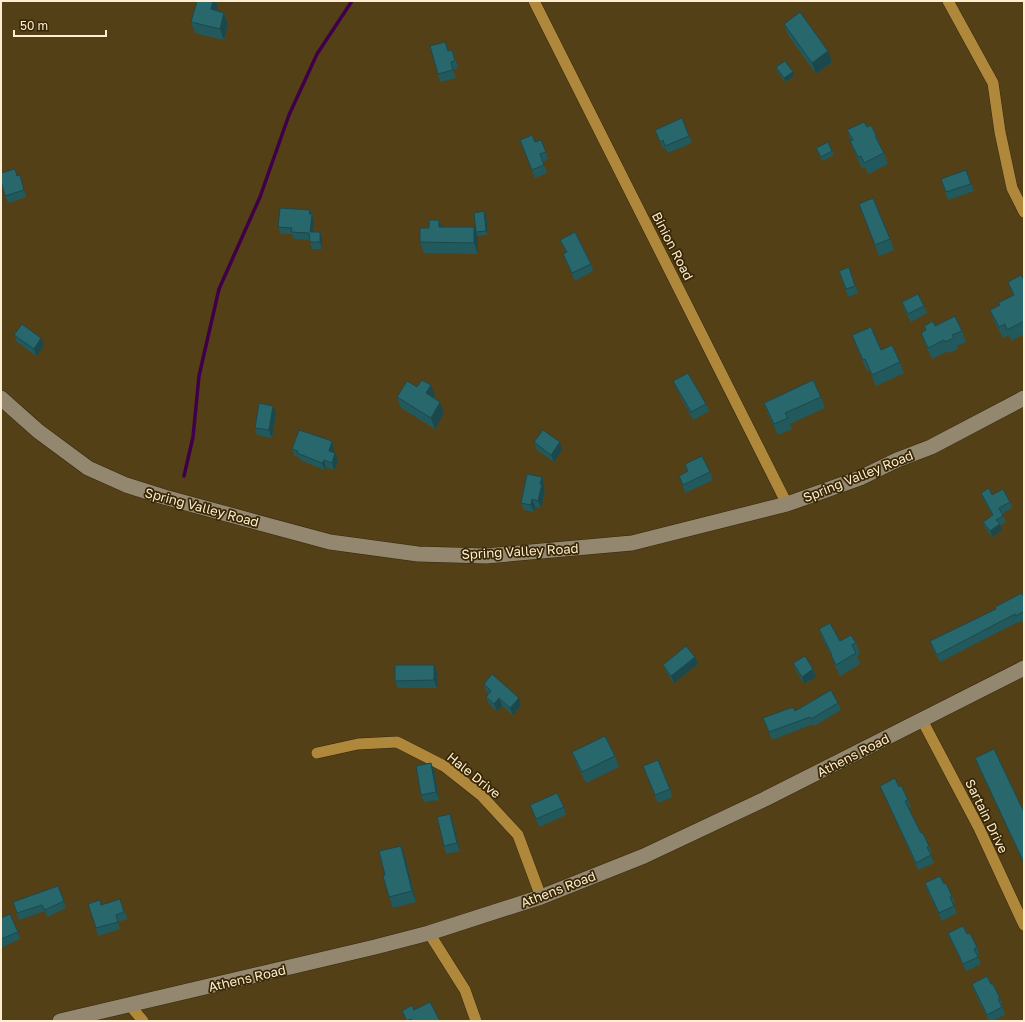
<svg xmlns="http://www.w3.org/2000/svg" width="1025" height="1022" font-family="'Golos Text',sans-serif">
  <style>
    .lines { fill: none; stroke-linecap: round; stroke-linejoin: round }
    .stream { stroke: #3f0049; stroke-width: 3.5 }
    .street-casing { stroke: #34280f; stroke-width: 12 }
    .secondary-casing { stroke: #34280f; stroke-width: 16 }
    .street { stroke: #b0883b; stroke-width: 11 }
    .secondary { stroke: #94876f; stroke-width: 15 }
    .wall { fill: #22595d }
    .shaded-wall { fill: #1c484c }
    .building { fill: #28676c; stroke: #1c484c }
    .labels { text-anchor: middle; stroke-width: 3.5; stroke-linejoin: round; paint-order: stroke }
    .street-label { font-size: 13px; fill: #feedd0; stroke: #372705 }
  </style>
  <rect width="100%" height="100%" fill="#544017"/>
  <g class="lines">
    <path class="stream" d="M184,476L193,437L199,376L219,289L260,197L289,115L317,54L352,1"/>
    <defs>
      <path id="street" d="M534,1L787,504
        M948,1L993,83L1000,132L1012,188L1024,212
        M922,720L979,828L1024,925
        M317,753L358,744L397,742L444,766L482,796L518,835L541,897
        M429,933L465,990L476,1021
        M129,1004L143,1021"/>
      <path id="secondary" d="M1,398L38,431L88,468L126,485L164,497L330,542L418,554L486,556L632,543L787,504L860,478L897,460L931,447L1024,398
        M60,1021L375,947L429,933L541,897L644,856L765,799L1024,668"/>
    </defs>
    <use href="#street" class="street-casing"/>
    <use href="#secondary" class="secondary-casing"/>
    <use href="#street" class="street"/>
    <use href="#secondary" class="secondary"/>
  </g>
  <path class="wall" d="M197,1H216L218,7L217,11L224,13L228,24L224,40L195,33L191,22Z
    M784,24L828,51L832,62L816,74L788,35Z
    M448,51L455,57L458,68L453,70L456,78L440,82L438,74Z
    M776,67L794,76L785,82L777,71Z
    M867,127L876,135L879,143L884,153L888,164L868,174L865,167L862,168L854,152L850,141H851L847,130Z
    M655,130L689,136L692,143L668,153L665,148L663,149Z
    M541,140L548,159L543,162L547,173L535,178L523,148L535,142Z
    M816,148L832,151L834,155L822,161Z
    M15,169L17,176L22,183L26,197L8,203L5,196Z
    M966,170L974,191L948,200L941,179Z
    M859,204L890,239L894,250L879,256Z
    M310,210L314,221V232L322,238V249H312L310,242V240L294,239L292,234H281L278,227Z
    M486,215L488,234L478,236L476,232Z
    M441,227H474L478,238V254L424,253L420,242L429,228Z
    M560,240L591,264L593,271L575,281L566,262L563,254L566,253Z
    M849,267L858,293L848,297L839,271Z
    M1024,280V334L1011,341L1009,335L1003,338L994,321L990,310L999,306L998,303L1013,296L1008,282Z
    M902,302L924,306L927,313L911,322L904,309Z
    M924,326L962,331L966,342L957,346L958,349L949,353L948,351L932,359L925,344L921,333L926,330Z
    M14,335L44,346L36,356L17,342Z
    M852,335L881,350L900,362L904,373L876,386L869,370L867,371L856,346Z
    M673,381L706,404L709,411L693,420L676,388Z
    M417,387L435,396L434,398L444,413L435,429L401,408L397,397Z
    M821,397L825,408L790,424L792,429L778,435L768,414L764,403Z
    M276,413L272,438L257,435L255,428Z
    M332,441L334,449L333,453L338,461L334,470L326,467L325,470L300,460L299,457L295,456L292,449Z
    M534,442L562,450L554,462L537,450Z
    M685,464L710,472L713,480L685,493L679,476L687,472Z
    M542,477L544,484V489L545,491L541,508L535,507L534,512L524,510L521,503Z
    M981,493L992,495L1010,502L1012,508L1002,514L1006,522L1000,525L1002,530L992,537L985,528L983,522L992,515L983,499Z
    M1024,595V620L1019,623L1018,622L940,662L932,648L930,641Z
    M819,629L840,641L856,643L860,654L857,656L860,664L840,676L835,666L831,655L823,640Z
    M695,657L698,664L674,683L666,672L663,665Z
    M793,663L813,669L816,677L804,684L796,671Z
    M434,665L437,672V688H398L395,681Z
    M484,684L521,705L513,715L502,706L497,711L489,704L486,697L489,694L486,692Z
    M838,703L841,710L814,726L813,724L772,740L763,718L795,711Z
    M572,752L615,756L619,767L586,783L576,763Z
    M975,758L1024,812V864L978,766Z
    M434,770L439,800L424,802L421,795Z
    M646,773L670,789L672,797L658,803Z
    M880,786L899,787L908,800L911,807L909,808L921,833L929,846L932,853L930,854L934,863L918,870L883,793Z
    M530,805L564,807L566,815L539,827Z
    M450,814L453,822L460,851L446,854L444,846Z
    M405,857L416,902L393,908L389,897L385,875Z
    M925,883L944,884L952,896L955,903L953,904L957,913L942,921L927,890Z
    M58,886L66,908L47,917L45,911L19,920L13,902Z
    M102,905L123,907L127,919L118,922L120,929L98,936L96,928Z
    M1,918L18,932L20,939L1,948Z
    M948,933L967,934L977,947L979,955L977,956L981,964L966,971L951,941Z
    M972,984H991L1000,998L1003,1006H1002L1005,1015L992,1021H989L974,991Z
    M414,1010L440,1021H406L402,1011Z"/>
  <path class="shaded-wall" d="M213,1H216L218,7L215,20L211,9Z
    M224,13L228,24L224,40L220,29Z
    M828,51L832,62L816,74L812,63Z
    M793,72L794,76L785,82L784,78Z
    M310,210L314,221L313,238L310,232Z
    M484,211L486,215L488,234L486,231Z
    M439,220L443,231L439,227Z
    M474,227L478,238V254L474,243Z
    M320,232L322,238V249L320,242Z
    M41,338L44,346L36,356L34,349Z
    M431,385L435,396L430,404L426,393Z
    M440,402L444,413L435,429L431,418Z
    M273,406L276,413L272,438L269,430Z
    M332,441L334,449L332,458L329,451Z
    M560,442L562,450L554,462L551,455Z
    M335,453L338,461L334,470L332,463Z
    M324,460L326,467L325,470L322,463Z
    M542,477L544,484V489L545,491L541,508L538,501Z
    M532,499L535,507L534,512L531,505Z
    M1000,524L1002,530L992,537L990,531Z
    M695,657L698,664L674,683L671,676Z
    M434,665L437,672V688L434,680Z
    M813,669L816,677L804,684L802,677Z
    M499,698L502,706L497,711L494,704Z
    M519,698L521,705L513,715L510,708Z
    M431,763L434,770L439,800L436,792Z
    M450,814L453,822L460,851L457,843Z
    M401,846L405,857L416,902L412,891Z"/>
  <path class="building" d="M197,1H213L211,9L224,13L220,29L191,22Z
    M800,12L828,51L812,63L784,24Z
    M445,42L448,51L452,50L455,61L451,62L453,70L438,74L430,46Z
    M785,61L793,72L784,78L776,67Z
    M682,118L689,136L665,146L663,140L660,142L655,130Z
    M864,122L867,127L871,125L876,135L875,136L884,153L864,163L861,156L858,157L850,141L853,140L847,130Z
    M532,135L535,142L541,140L546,152L540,154L544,165L532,170L520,140Z
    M828,142L832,151L821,157L816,148Z
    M15,169L17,176L20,175L24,190L5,196L1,181V173Z
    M966,170L971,184L946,192L941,179Z
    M873,198L890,239L875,245L859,204Z
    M280,208L310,210L309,214H312L310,232H320V242H310L309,233L291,232L292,228L278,227Z
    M484,211L486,231L476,232L474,213Z
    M429,220H439V227H474V243L420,242V228H429Z
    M575,232L591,264L572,273L563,254L567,252L560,240Z
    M849,267L855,286L846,289L839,271Z
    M1021,275L1024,280V321L1007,330L1005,324L999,327L990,310L1000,305L998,303L1014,295L1008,282Z
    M918,294L924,306L908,314L902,302Z
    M955,316L962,331L952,335L954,338L945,342L944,340L928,348L921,333L926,330L924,326L933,321L935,326Z
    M22,324L41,338L34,349L14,335Z
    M871,327L881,350L892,345L900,362L872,375L865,359L863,360L852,335Z
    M688,373L706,404L691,412L673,381Z
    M422,380L431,385L426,393L440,402L431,418L397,397L407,381L417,387Z
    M813,380L821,397L785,413L788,418L774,424L764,403Z
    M259,403L273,406L269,430L255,428Z
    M299,430L332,441L329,451L335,453L332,463L324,460L322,463L297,453L298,451L292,449Z
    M543,430L560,442L551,455L534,442Z
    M702,456L710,472L683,485L679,476L688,471L685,464Z
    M527,474L542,477L540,484H542L538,501L532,499L531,505L521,503Z
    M989,488L992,495L1003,489L1010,502L999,508L1003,516L996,520L1000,524L990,531L983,522L993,515L981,493Z
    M1022,593L1023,596L1024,595V611L1016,616L1015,614L937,655L930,641L996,609L995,607Z
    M830,623L840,641L851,635L856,643L852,645L856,653L836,665L831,655H832L819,629Z
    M686,646L695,657L671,676L663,665Z
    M805,656L813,669L802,677L793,663Z
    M395,665H434V680L395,681Z
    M492,674L519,698L510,708L499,698L494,704L486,697L491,691L484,684Z
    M831,690L838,703L811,719L810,717L769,732L763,718L793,707L795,711Z
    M605,736L615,756L582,772L572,752Z
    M994,749L1024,812V863L975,758Z
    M658,760L670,789L655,795L643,766Z
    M431,763L436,792L421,795L416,766Z
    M895,778L899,787L901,785L908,800L905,801L921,833H923L929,846L927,847L931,855L916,863L880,786Z
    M557,793L564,807L536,819L530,805Z
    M450,814L457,843L444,846L437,817Z
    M401,846L412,891L389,897L383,876L385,875L379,851Z
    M940,876L944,884L946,883L952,896L950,897L954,906L939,913L925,883Z
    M58,886L64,901L45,910L42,905L17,913L13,902Z
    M120,899L124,912L116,915L118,922L96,928L88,904L100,900L101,905Z
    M10,914L18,932L1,939V918Z
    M963,926L967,934L970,933L977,947L974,949L978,957L963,964L948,933Z
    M987,976L991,984H993L1000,998L998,999L1002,1007L987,1015L972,984Z
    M430,1002L440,1021H412L411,1019L407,1021L402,1011L412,1005L414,1010Z"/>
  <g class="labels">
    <g class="street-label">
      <text transform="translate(673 246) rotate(63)" y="5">Binion Road</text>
      <text transform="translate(858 476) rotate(-22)" y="5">Spring Valley Road</text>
      <text transform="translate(202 507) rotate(15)" y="5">Spring Valley Road</text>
      <text transform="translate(520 551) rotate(-3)" y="5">Spring Valley Road</text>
      <text transform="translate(853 755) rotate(-27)" y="5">Athens Road</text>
      <text transform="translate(474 775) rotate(39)" y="5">Hale Drive</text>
      <text transform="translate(987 816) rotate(64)" y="5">Sartain Drive</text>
      <text transform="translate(558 889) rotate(-21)" y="5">Athens Road</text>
      <text transform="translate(247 978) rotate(-13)" y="5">Athens Road</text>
    </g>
  </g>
  <rect width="1025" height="1022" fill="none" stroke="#feedd0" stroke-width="4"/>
  <path d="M14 30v6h92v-6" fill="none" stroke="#feedd0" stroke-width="2"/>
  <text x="20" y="30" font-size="12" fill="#feedd0" stroke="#372705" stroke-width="3" paint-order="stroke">50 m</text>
</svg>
